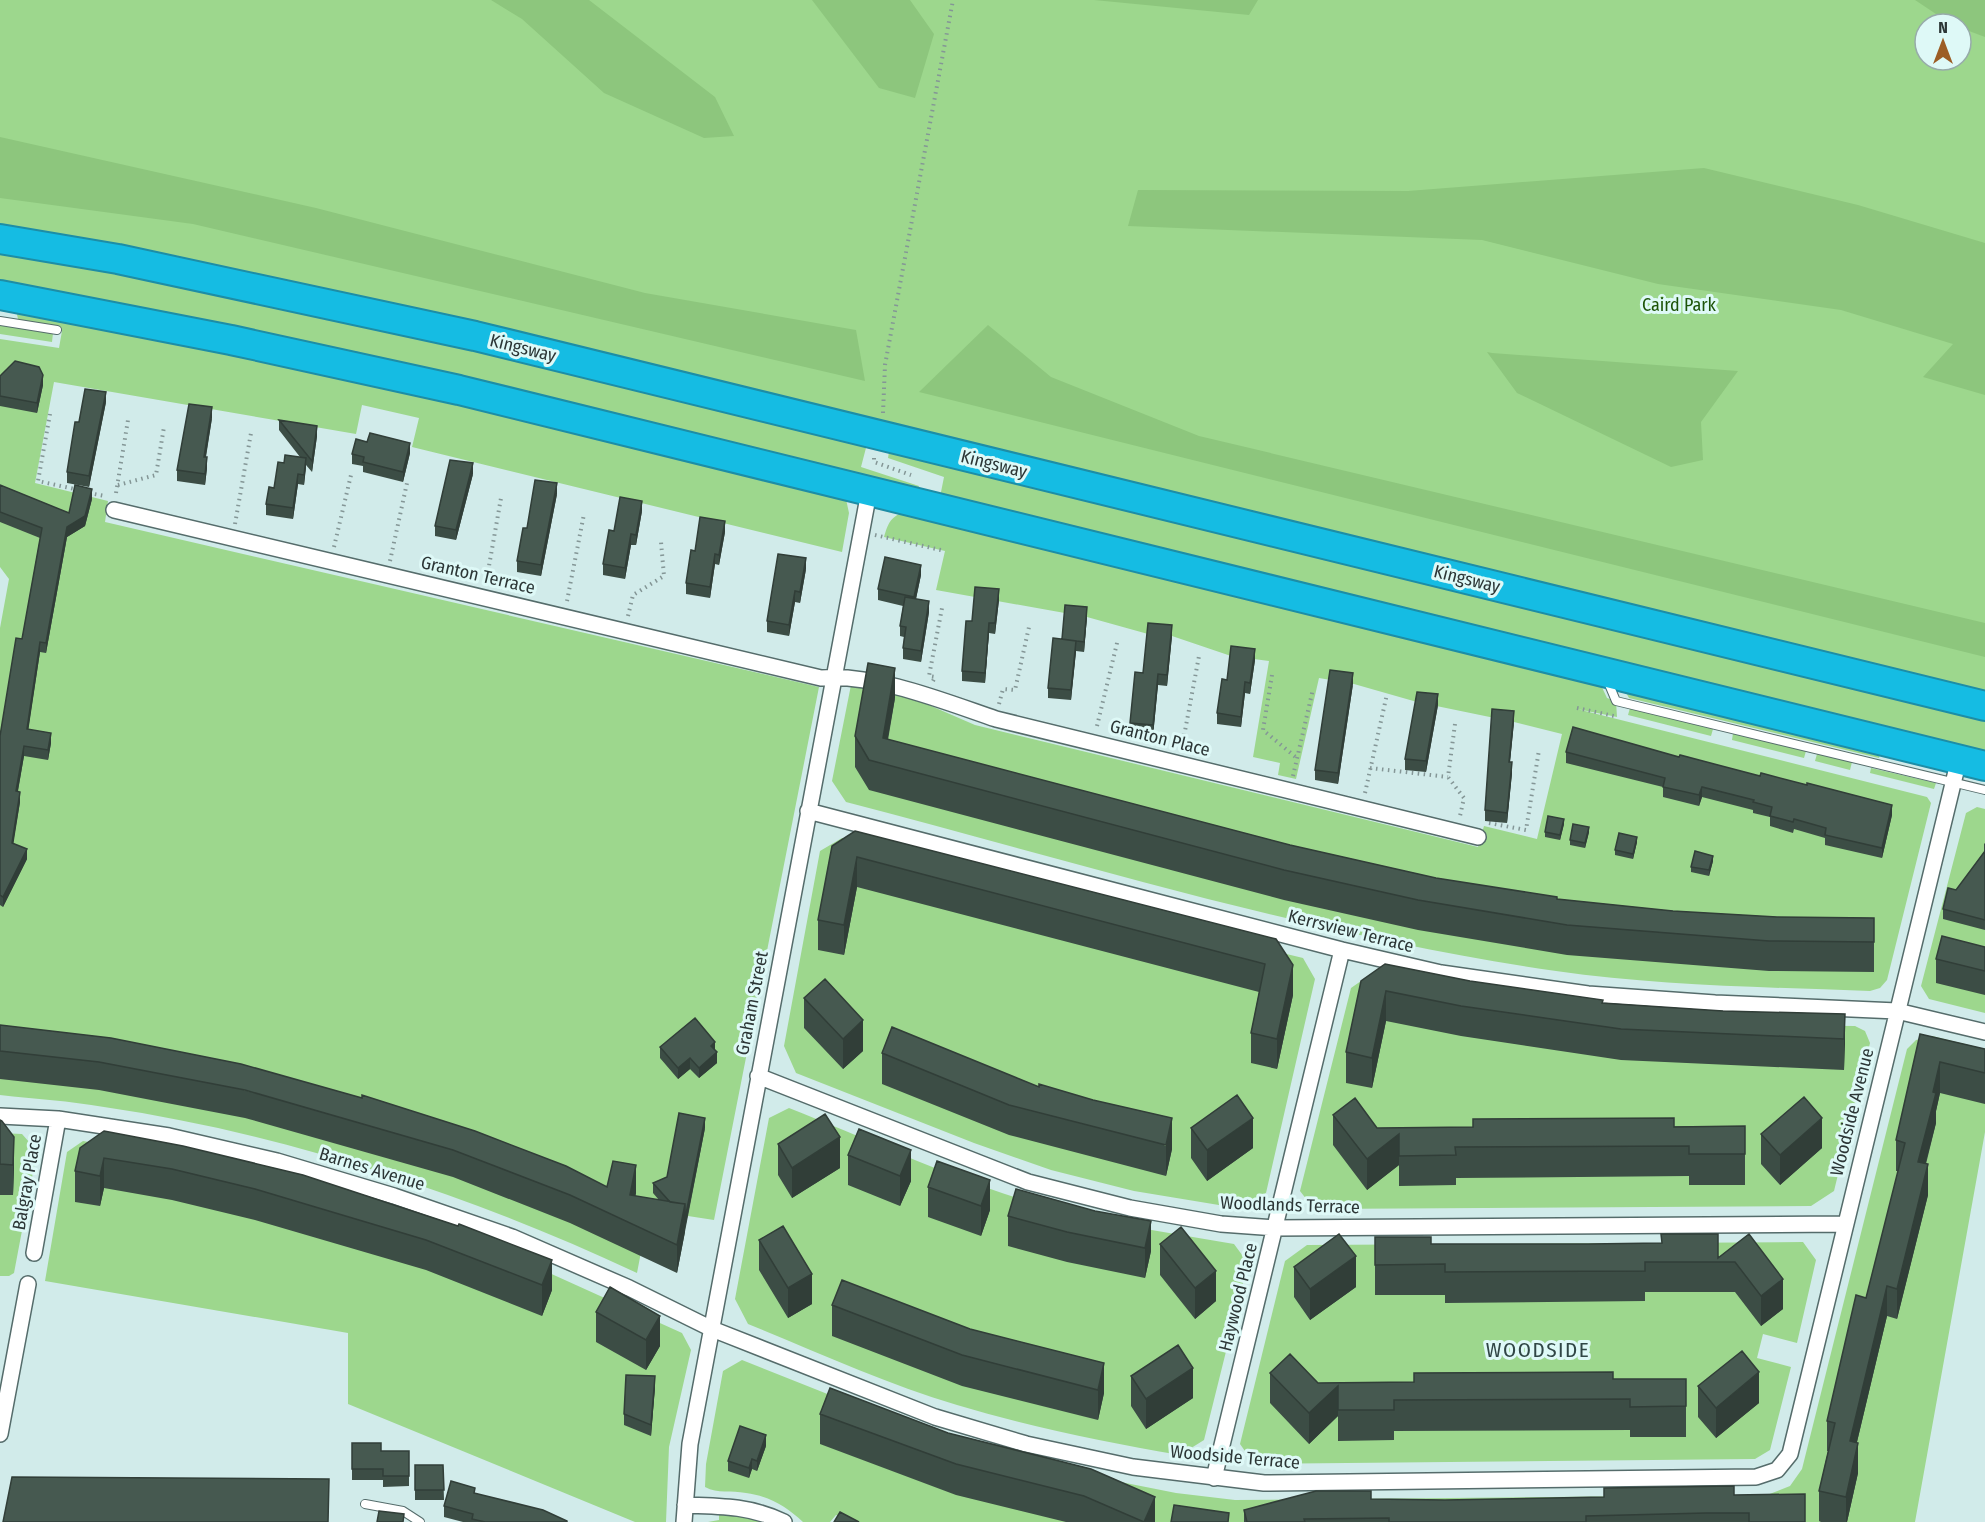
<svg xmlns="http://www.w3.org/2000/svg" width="1985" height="1522" font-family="'Fira Sans Condensed',sans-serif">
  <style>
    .green { fill: #9dd78d; fill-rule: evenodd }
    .forest { fill: #8dc67d }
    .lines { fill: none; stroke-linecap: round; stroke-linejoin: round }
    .lane-casing { stroke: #556c6b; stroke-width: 10 }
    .street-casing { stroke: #556c6b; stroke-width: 18 }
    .highway-casing { stroke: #1d8da6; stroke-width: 32 }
    .path { stroke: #849696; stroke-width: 4; stroke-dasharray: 1.5 4.5; stroke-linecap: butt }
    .lane { stroke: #fff; stroke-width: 8 }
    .street { stroke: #fff; stroke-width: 15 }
    .highway { stroke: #15bce3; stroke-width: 28 }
    .wall { fill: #3c4d45 }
    .shaded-wall { fill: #313e38 }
    .building { fill: #465950; stroke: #313e38; stroke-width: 1.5 }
    .labels { text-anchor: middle; stroke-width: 6; stroke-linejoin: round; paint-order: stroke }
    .park-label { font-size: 18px; fill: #1d5408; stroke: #def9f7 }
    .street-label { font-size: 18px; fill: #2c3636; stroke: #def9f7 }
    .quarter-label { font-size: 21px; letter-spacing: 1.5px; fill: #304645; stroke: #def9f7 }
  </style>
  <rect width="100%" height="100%" fill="#d1ebea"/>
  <path class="green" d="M0,0H1985V696L0,227ZM1925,24H1961V60H1925Z
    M0,250C292,303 579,373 867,444L861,467L919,486L917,492L0,286Z
    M16,310L231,352L457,403L846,499L849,513L842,552L412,447L419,418L362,405L356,434L54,382L35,483L108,501L105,522L819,687L714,1220L649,1210L637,1273C470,1195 287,1134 104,1107C70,1101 35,1099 0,1095V628L9,579L0,567V339L59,348L62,331L18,319Z
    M0,325L53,333L52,342L0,334Z
    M889,452L1985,718V754L940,497L944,477L888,458Z
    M904,512L1599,681L1607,698L1616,701L1617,717L1577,709L1927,797L1931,803L1887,980L1880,988L1870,991C1766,987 1660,986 1556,971C1317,937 1080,863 846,802L832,781L851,685L915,699L975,725L1478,847L1484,826L1537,839L1562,734L1514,722L1417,702L1354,684L1319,678L1296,779L1278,775L1280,763L1253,757L1269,661L1231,656L1172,636L1148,634L1087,617L936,590L945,551L884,537C888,524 890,517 904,512Z
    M1624,689L1881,752L1879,758L1629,698Z
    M1630,708L1713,729L1711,736L1628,715Z
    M1733,733L1806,751L1804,758L1732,740Z
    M1817,754L1852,762L1850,770L1815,761Z
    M1871,768L1936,783L1934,789L1870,773Z
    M1977,807L1985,809V1013L1929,999L1921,986L1966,813Z
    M842,838L1061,900L1303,958L1315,979L1266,1193L1237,1208L1134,1191L1051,1170L974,1143L796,1073L784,1046L820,851Z
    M1371,974L1734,1025L1855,1026L1865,1031L1870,1043L1834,1191L1811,1206L1314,1209L1300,1191L1351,988Z
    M1932,1036L1985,1049V1132L1915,1522H854L836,1515L830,1522H803C787,1507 769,1496 746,1493C731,1490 718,1494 705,1487L706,1464L723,1371L742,1360L830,1395L1030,1464L1176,1493L1235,1500L1767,1495L1790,1486L1802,1469L1907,1049L1916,1040Z
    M789,1108C876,1142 969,1187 1059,1210C1116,1225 1175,1234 1234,1244L1248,1263L1204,1440L1180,1455C1105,1442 1031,1427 957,1405C886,1384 817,1352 748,1324L735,1299L769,1118Z
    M0,1133L22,1134L37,1151L14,1273L9,1276H0Z
    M83,1141L193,1161L514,1257L682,1333L691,1350L669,1447L666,1522H635L348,1404V1333L45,1281L67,1152Z
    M1803,1242L1816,1260L1797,1343L1763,1334L1757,1358L1791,1367L1770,1450L1755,1459L1254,1464L1240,1444L1285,1261L1307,1245Z
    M719,1515H744L767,1522H708L719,1520Z"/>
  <path class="forest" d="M491,0H589L715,97L734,136L704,138L604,93L522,19Z
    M812,0H910L934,34L915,98L879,88Z
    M1094,0H1258L1249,15Z
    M1915,0H1985V37L1961,28V24H1951Z
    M0,137L316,208L645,293L856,330L865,381L193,224L0,198Z
    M1704,168L1858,205L1985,243V395L1923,377L1953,344L1841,310L1658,284L1482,240L1128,226L1138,190L1408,191Z
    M988,325L1051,377L1199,436L1985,623V657L919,392Z
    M1487,352L1492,353L1738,371L1701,422L1703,460L1671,467L1517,393Z"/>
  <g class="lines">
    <defs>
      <path id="lane" d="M0,321L57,330
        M1608,682L1616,701L1985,790
        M365,1504L403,1511L420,1522"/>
      <path id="street" d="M114,510L821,678C874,673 946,702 996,719L1478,837
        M808,811L1342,950L1441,973L1588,994L1715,1003L1897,1011L1985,1032
        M758,1076L1028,1182L1130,1208L1221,1224L1275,1228L1845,1224
        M0,1116L58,1119L169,1136L277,1161L394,1196L512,1237L629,1288L712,1329L935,1417L1026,1444L1133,1467L1264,1483L1756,1477L1777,1470L1790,1454L1959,759
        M34,1253L58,1119
        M0,1434L28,1284
        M1214,1478L1342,950
        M685,1505C721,1506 751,1506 784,1522
        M684,1522L690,1444L869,492"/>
      <path id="highway" d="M0,239L118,259L475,336L1985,706
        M0,295L231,340L459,390L1985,766"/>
    </defs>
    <use href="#lane" class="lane-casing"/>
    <use href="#street" class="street-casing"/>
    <use href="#highway" class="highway-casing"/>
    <path class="path" d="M883,413L885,365L953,0
      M50,414L38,481L79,490
      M874,458V462L911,475
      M118,485L156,475L164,427
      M89,493L105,496
      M116,493L128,420
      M235,524L251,433
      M875,535L945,551
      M334,547L351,475
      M390,561L407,483
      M486,583L501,498
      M567,601L584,514
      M628,616L633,595L664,576L661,542
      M1272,675L1263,730L1298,759
      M933,681L935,677L929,676L942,608
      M999,704L1003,689L1015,690L1029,627
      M1577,708L1614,716
      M1455,724L1448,777L1464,798L1460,816
      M1097,726L1118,639
      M1182,747L1199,656
      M1370,768L1448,777
      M1293,776L1313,689
      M1365,793L1387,694
      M1489,823L1526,830L1539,750"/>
    <use href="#lane" class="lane"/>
    <use href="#street" class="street"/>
    <use href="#highway" class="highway"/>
  </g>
  <path class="wall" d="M0,376L43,385L37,413L0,406Z
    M106,402L89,487L67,483V472L79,422Z
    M212,418L206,457L207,468L205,485L177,481V470Z
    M279,420L317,436L312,472L306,465L304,485L298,484L293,519L266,515V504L274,488L284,463L300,457L279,430Z
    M410,453L403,482L363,472V466L352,464V454Z
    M473,474L456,540L435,536V526Z
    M0,485L69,513L92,499L85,526L67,537L46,653L40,652L28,730L51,743L48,760L24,756L18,791L20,802L13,843L27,859L3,907L0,905V736L22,639L40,538L0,522Z
    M557,494L541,576L517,572V561L527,528Z
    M642,511L636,545H631L625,579L603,575V564L614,531Z
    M725,532L719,565L715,564L710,598L686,594V583L695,551Z
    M806,569L800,603L795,602L789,636L767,632V621Z
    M921,575L916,599L929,612L921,662L903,659V648L904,637L900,636V626L903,606L878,600V589Z
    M999,600L995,634L989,633L985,683L962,681V671L972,621Z
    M1087,617L1084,652L1076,651L1071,700L1048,698V688L1062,639Z
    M1172,636L1167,686L1158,685L1153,736L1130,733V723L1143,673Z
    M1255,660L1250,694L1245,693L1241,727L1217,724V713L1227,680Z
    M1353,684L1338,784L1315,780V770Z
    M895,698L888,740L1290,845L1436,878L1557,899L1673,911L1777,917L1874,918V972L1769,971L1567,955L1418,930L1284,900L869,790L855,767V736Z
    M1438,705L1426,772L1405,770V759Z
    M1514,722L1510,762L1512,773L1507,823L1485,821V810Z
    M1566,752L1679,757L1892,815L1882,858L1825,845V838L1794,829L1793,833L1770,826V817L1753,813V810L1702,797L1699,806L1663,797V787L1566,763Z
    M1564,824L1560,840L1545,837V832Z
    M1589,832L1585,848L1570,845V840Z
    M1637,842L1633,859L1615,855V850Z
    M1985,843V930L1943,919V909L1984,852V844Z
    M832,846L1276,939L1293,995L1277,1069L1251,1063V1033L1259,992L857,887L844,955L818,950V920Z
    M1713,861L1709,876L1691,872V867Z
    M1985,947V995L1936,983V959Z
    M1361,981H1470L1603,1003L1723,1011L1845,1014L1844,1070L1621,1060L1461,1036L1386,1021L1372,1088L1346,1083V1052Z
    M804,998L863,1051L843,1069L804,1028Z
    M0,1025L607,1187L636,1193L635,1196L659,1200L653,1193V1183L667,1177L705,1128L677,1273L570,1223L453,1177L245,1118L99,1090L0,1079Z
    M1920,1034L1985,1049V1104L1940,1093L1936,1111V1123L1926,1164L1928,1195L1897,1319L1887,1316L1857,1442L1858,1473L1847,1522H1821L1819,1521V1491L1828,1451H1827V1421L1866,1298L1898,1171H1896V1140Z
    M660,1047L715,1051L717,1063L699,1078L690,1069L678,1079L660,1058Z
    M882,1053L1039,1087V1084L1172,1149L1166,1176L1009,1135L882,1084Z
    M1333,1115L1377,1128L1745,1126V1185H1689V1176L1456,1178V1185L1399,1186V1165L1367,1190L1333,1145Z
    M0,1120L14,1167L13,1195H0Z
    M1191,1128L1253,1148L1207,1181L1191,1158Z
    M859,1129L911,1181L900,1206L848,1185V1155Z
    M1761,1134L1822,1148L1780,1185L1761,1164Z
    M778,1144L840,1168L792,1198L778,1175Z
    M80,1148L458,1226L552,1290L542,1316L426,1270L255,1220L172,1200L104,1188L100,1206L75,1202V1171Z
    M937,1161L990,1210L981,1236L928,1217V1187Z
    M1095,1211L1151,1251L1145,1278L1067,1262L1008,1246V1216Z
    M1749,1234L1783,1309L1761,1326L1735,1292H1645V1301L1445,1303V1295H1375V1237L1431,1244L1718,1258Z
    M759,1240L812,1304L788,1318L759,1270Z
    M1160,1244L1216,1301L1195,1319L1160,1275Z
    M1294,1267L1356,1287L1310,1320L1294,1297Z
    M832,1305L970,1329L1104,1393L1098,1420L962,1386L832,1336Z
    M596,1312L660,1346L646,1370L596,1342Z
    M1270,1373L1318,1383L1686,1379V1437H1630V1430L1394,1431V1440L1338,1441V1416L1309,1444L1270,1403Z
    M1131,1376L1193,1398L1146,1429L1131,1406Z
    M1698,1386L1759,1403L1716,1438L1698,1417Z
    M655,1387L651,1436L624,1425V1414Z
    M830,1388L1155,1522H1066L956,1495L820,1444V1414Z
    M352,1443L381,1451H409V1486L383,1487V1480H352Z
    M766,1446L757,1471L752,1469L749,1478L728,1471V1461Z
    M415,1465H443L444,1500H415Z
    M475,1493L567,1522H463L444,1517V1506Z
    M1805,1494L1749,1522H1244V1510L1371,1499L1445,1500Z"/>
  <path class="shaded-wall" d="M43,375V385L37,413V403Z
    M106,392V402L89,487V476Z
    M212,407V418L204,467V457Z
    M317,426V436L312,472V461Z
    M410,443V453L403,482V472Z
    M207,457V468L205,485V474Z
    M306,458V468L304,485V475Z
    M473,463V474L456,540V530Z
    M298,474V484L293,519V508Z
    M557,483V494L541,576V565Z
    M92,489V499L85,526L67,537L46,653V643L67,527Z
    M642,501V511L636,545V535Z
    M725,521V532L719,565V555Z
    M631,534V545L625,579V568Z
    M715,554V564L710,598V587Z
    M806,558V569L800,603V592Z
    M921,565V575L914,608V597Z
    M999,589V600L995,634V623Z
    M795,591V602L789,636V625Z
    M929,601V612L921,662V651Z
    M1087,607V617L1084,652V642Z
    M989,623V633L985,683V673Z
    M1172,625V636L1167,686V675Z
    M1076,641V652L1071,700V690Z
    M40,642V652L27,739V729Z
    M1255,649V660L1250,694V683Z
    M895,668V698L883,764V738Z
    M1353,673V684L1338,784V773Z
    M1158,674V685L1153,736V725Z
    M1245,682V693L1241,727V717Z
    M1438,694V705L1426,772V761Z
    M1514,711V722L1509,772V762Z
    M51,733V743L48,760V750Z
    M24,746V756L16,801V791Z
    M1512,762V773L1507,823V813Z
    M1702,787V797L1699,806V795Z
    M20,792V802L12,853V843Z
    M1892,805V815L1882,858V848Z
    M1564,819V824L1560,840V835Z
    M1589,827V832L1585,848V843Z
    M1637,837V842L1633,859V854Z
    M27,849V859L3,907V897Z
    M1713,856V861L1709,876V870Z
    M857,857V887L844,955V925Z
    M1293,965V995L1277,1069V1039Z
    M1386,991V1021L1372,1088V1058Z
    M1845,1014V1044L1844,1070V1039Z
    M863,1020V1051L843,1069V1039Z
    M715,1042V1053L711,1046Z
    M717,1052V1063L699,1078V1068Z
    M690,1058V1069L678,1079V1068Z
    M1940,1062V1093L1936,1111V1123L1918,1192V1162Z
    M705,1118V1128L685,1229V1219Z
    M1172,1118V1149L1166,1176V1145Z
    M1253,1118V1148L1207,1181V1150Z
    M1822,1118V1148L1780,1185V1155Z
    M1399,1134V1165L1367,1190V1159Z
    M14,1137V1167L13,1195V1165Z
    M840,1137V1168L792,1198V1168Z
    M911,1150V1181L900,1206V1176Z
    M104,1158V1188L100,1206V1176Z
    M1928,1164V1195L1897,1319V1289Z
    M636,1165V1193L630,1222V1195Z
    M990,1180V1210L981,1236V1206Z
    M685,1204V1232L677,1273V1245Z
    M1151,1221V1251L1145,1278V1248Z
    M1356,1256V1287L1310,1320V1289Z
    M552,1260V1290L542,1316V1285Z
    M1216,1271V1301L1195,1319V1288Z
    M812,1274V1304L788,1318V1288Z
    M1783,1279V1309L1761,1326V1296Z
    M1887,1286V1316L1850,1471V1441Z
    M660,1316V1346L646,1370V1340Z
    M1104,1363V1393L1098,1420V1390Z
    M1193,1368V1398L1146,1429V1399Z
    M1759,1372V1403L1716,1438V1408Z
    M655,1376V1387L651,1436V1425Z
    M1338,1386V1416L1309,1444V1413Z
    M766,1435V1446L757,1471V1461Z
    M1858,1443V1473L1847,1522H1846V1497Z
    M752,1459V1469L749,1478V1468Z
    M1155,1497V1522H1144Z"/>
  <path class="building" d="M15,361L39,367L43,375L37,403L0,396V376Z
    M85,389L106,392L89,476L67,472L75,422H79Z
    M189,404L212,407L204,457H207L205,474L177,470Z
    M279,420L317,426L312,461Z
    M370,433L410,443L403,472L363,462L364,457L352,454L356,439L367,442Z
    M285,455L306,458L304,475L298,474L293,508L266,504L269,487L274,488L278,462L284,463Z
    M450,460L473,463L456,530L435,526Z
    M535,480L557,483L541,565L517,561L523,528H527Z
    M0,485L69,513L75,485L92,489L85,516L67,527L46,643L40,642L27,729L51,733L48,750L24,746L16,791L20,792L12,843L27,849L3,897L0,895V736L16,638L22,639L42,528L0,512Z
    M620,497L642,501L636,535L631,534L625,568L603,564L609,530L614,531Z
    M700,517L725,521L719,555L715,554L710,587L686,583L691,550L695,551Z
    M778,554L806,558L800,592L795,591L789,625L767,621Z
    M885,557L921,565L914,597L878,589Z
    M975,587L999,589L995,623H989L985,673L962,671L966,621H972Z
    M905,597L929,601L921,651L903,648L906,627L900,626Z
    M1065,605L1087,607L1084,642L1062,639Z
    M1148,623L1172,625L1167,675L1158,674L1153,725L1130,723L1135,672L1143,673Z
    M1053,638L1076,641L1071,690L1048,688Z
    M1231,646L1255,649L1250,683L1245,682L1241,717L1217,713L1222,679L1227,680Z
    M868,663L895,668L883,738L1290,845L1436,878L1557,897V899L1673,911L1777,917L1874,918V942L1769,941L1567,925L1418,900L1284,870L869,760L855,736Z
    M1330,670L1353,673L1338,773L1315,770Z
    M1417,692L1438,694L1426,761L1405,759Z
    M1492,709L1514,711L1509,762H1512L1507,813L1485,810Z
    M1573,727L1679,757L1680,755L1760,776L1761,773L1807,785V783L1892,805L1882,848L1825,835L1826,828L1794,819L1793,822L1770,816L1772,807L1753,802L1754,800L1702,787L1699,795L1663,787L1665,778L1566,752Z
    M1548,816L1564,819L1560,835L1545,832Z
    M1573,824L1589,827L1585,843L1570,840Z
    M855,831L1276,939L1293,965L1277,1039L1251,1033L1265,964L857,857L844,925L818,920L832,846Z
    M1619,833L1637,837L1633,854L1615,850Z
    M1695,851L1713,856L1709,870L1691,867Z
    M1985,851V920L1943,909L1948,888L1956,890Z
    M1942,936L1985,947V971L1936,959Z
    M1385,964L1470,981L1603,1000L1602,1003L1723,1011L1845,1014L1844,1039L1621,1029L1461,1006L1386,991L1372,1058L1346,1052L1361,981Z
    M825,979L863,1020L843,1039L804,998Z
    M695,1018L715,1042L711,1046L717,1052L699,1068L690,1058L678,1068L660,1047Z
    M0,1025L111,1038L241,1064L362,1098V1095L475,1131L566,1166L607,1187L613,1161L636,1165L630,1195L685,1204L677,1245L570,1195L453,1150L245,1090L99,1062L0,1051Z
    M892,1027L1039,1087V1084L1093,1100L1172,1118L1166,1145L1009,1105L882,1053Z
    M1920,1034L1985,1049V1073L1940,1062L1933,1092L1936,1093L1918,1162L1928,1164L1897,1289L1887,1286L1850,1441L1858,1443L1846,1497L1819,1491L1835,1423L1827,1421L1856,1295L1866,1298L1905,1143L1896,1140Z
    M1237,1095L1253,1118L1207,1150L1191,1128Z
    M1804,1097L1822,1118L1780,1155L1761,1134Z
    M1355,1098L1377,1128L1473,1127V1119L1674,1118V1127L1745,1126V1154H1689V1146L1455,1147L1456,1155L1399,1156V1134L1367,1159L1333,1115Z
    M679,1113L705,1118L685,1219V1204L670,1202L653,1183L667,1177Z
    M825,1114L840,1137L792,1168L778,1144Z
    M0,1120L2,1121L14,1137L13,1165L0,1164Z
    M859,1129L911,1150L900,1176L848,1155Z
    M104,1131L183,1146L303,1175L458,1226L459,1224L552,1260L542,1285L426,1240L255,1189L172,1169L104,1158L100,1176L75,1171L80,1148Z
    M937,1161L990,1180L981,1206L928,1187Z
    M1016,1189L1095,1211L1151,1221L1145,1248L1067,1232L1008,1216Z
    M783,1226L812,1274L788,1288L759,1240Z
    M1181,1227L1216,1271L1195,1288L1160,1244Z
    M1339,1234L1356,1256L1310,1289L1294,1267Z
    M1661,1234H1718V1258L1749,1234L1783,1279L1761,1296L1735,1262H1645V1271L1445,1272V1264L1375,1265V1237H1431V1244H1588L1662,1243Z
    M842,1280L970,1329L1104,1363L1098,1390L962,1355L832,1305Z
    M610,1287L660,1316L646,1340L596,1312Z
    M1178,1345L1193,1368L1146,1399L1131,1376Z
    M1742,1351L1759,1372L1716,1408L1698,1386Z
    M1290,1354L1318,1383L1414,1382V1373L1613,1372V1379H1686V1406L1630,1407V1399L1394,1400V1410H1338V1386L1309,1413L1270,1373Z
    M626,1375L655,1376L651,1425L624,1414Z
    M830,1388L948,1433L1091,1469L1155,1497L1144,1522L1084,1496L956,1464L820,1414Z
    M740,1426L766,1435L757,1461L752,1459L749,1468L728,1461Z
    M352,1443H381V1451H409V1476H383V1469H352Z
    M415,1465H443L444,1490H415Z
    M12,1477L329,1479L328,1522H3Z
    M451,1481L475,1488L474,1493L543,1510L567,1521V1522H485L472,1519L473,1514L444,1506Z
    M1734,1486V1495L1805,1494V1522H1749V1513H1706L1586,1516V1522H1389V1518L1304,1519L1305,1522H1247L1244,1510L1316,1491H1371V1499L1445,1500L1604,1497V1488Z
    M1174,1505L1229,1513L1228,1522H1171Z
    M379,1511L404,1514L403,1522H377Z
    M840,1512L859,1522H834Z"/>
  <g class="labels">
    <g class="park-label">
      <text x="1679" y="311">Caird Park</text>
    </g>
    <g class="street-label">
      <text transform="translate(523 348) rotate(14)" y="6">Kingsway</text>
      <text transform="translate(994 464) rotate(14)" y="6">Kingsway</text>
      <text transform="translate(478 575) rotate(13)" y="6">Granton Terrace</text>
      <text transform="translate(1467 579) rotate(14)" y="6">Kingsway</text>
      <text transform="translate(1160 738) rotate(14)" y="6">Granton Place</text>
      <text transform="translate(1351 931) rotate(14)" y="6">Kerrsview Terrace</text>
      <text transform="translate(752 1003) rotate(-79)" y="6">Graham Street</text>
      <text transform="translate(1852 1112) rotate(-76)" y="6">Woodside Avenue</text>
      <text transform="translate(372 1169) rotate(17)" y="6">Barnes Avenue</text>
      <text transform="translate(27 1182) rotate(-80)" y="6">Balgray Place</text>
      <text transform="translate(1290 1205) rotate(2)" y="6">Woodlands Terrace</text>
      <text transform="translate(1238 1297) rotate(-76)" y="6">Haywood Place</text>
      <text transform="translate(1235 1457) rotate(5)" y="6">Woodside Terrace</text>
    </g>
    <g class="quarter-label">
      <text x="1538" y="1357">WOODSIDE</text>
    </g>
  </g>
  <g transform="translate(1943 42)"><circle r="28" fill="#def9f7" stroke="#97abaa" stroke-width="1.5"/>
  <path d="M0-4.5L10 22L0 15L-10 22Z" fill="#9c5d25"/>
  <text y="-9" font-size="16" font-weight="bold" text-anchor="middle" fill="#2c3636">N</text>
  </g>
</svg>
